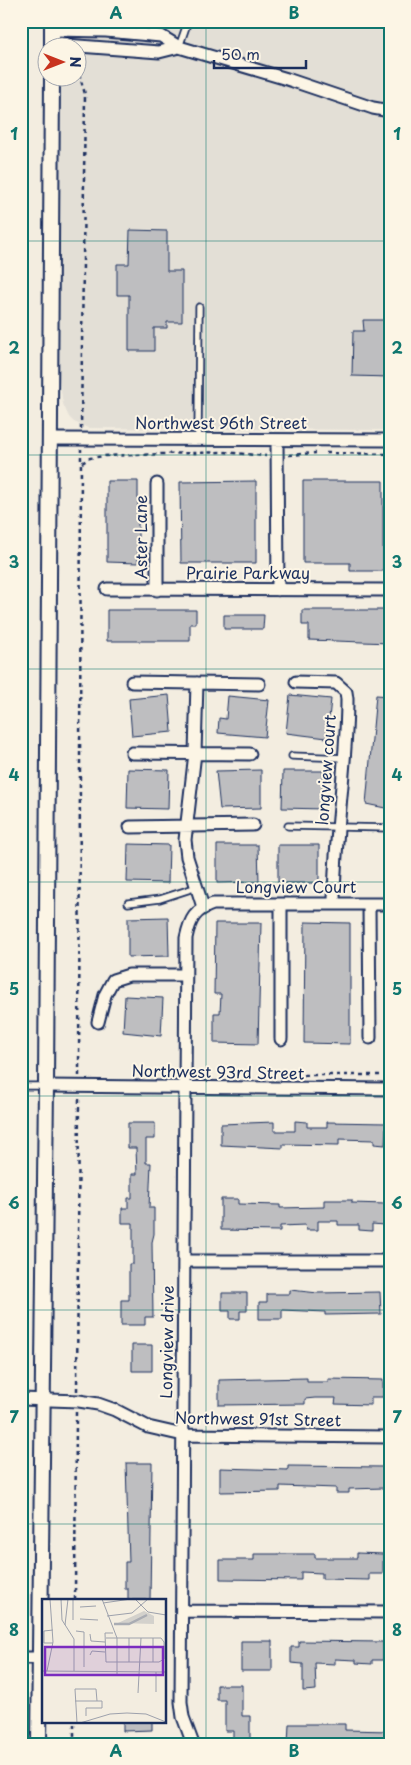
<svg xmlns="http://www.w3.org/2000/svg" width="411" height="1765" font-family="'Playpen Sans',sans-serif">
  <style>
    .built { fill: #e3dfd6 }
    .building { fill: #bebec0; stroke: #1b2f5e }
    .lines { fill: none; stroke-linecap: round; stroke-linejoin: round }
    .service-casing { stroke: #1b2f5e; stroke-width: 9 }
    .minor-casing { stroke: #1b2f5e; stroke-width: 15 }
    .tertiary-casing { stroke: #1b2f5e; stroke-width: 18 }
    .path { stroke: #1b2f5e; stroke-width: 2.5; stroke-dasharray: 4 4; stroke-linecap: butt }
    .service { stroke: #fcf5e5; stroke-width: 5.5 }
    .minor { stroke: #fcf5e5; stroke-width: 11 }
    .tertiary { stroke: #fcf5e5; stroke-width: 14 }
    .grid { fill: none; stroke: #0f766e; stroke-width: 1; stroke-opacity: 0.55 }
    .labels { text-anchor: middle; stroke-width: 4; stroke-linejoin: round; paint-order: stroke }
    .street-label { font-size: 16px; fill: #1b2f5e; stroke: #fcf5e5 }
    .inset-river { fill: none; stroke: #a9acb3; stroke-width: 2.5 }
    .inset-road { fill: none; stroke: #9da1ac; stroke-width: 1 }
    .view { fill: #7b2cbf; fill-opacity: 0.15; stroke: #7b2cbf; stroke-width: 2.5 }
    .inset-edge { fill: none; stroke: #1b2f5e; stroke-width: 2.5 }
    .neatline { fill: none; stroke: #0f766e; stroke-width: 2 }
    .grid-label { font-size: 16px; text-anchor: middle; font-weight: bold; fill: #0f766e }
  </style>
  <rect width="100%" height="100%" fill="#f3ede0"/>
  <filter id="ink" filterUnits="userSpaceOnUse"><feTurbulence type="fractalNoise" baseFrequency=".02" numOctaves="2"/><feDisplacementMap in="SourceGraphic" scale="10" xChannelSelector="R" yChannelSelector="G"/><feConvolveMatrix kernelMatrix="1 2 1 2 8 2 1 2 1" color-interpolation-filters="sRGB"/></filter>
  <g filter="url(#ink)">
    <path class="built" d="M60,21H390V430L88,428L74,422L69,417L63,404L58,371L60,78H78V48L60,47Z"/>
    <path class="building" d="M130,230L167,231V271H182V322H167V328H154V351H129V295H117V264H129Z
      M363,320H390V377L352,376L353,331H364Z
      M107,481H138V563L107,562Z
      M256,481V563H181L180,482Z
      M303,481H383V571H350V563H303Z
      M107,610H196V624H190V641H107Z
      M302,610H390V643L309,640V625H302Z
      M224,615H264L263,629H224Z
      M169,695L172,732L132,736L129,699Z
      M290,695L331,699L327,738L286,733Z
      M376,695L390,696V809L366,804Z
      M228,696L269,700L265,737L218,733L219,718L226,719Z
      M128,769L169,770L168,809L127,808Z
      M261,770V808L220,809L216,771Z
      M283,771H323V809L282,808Z
      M128,844L169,845L168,883L127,882Z
      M217,845H258L259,882L217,883Z
      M278,845H319V883H278Z
      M168,917L169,956L128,957V918Z
      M305,922L350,923V1044L304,1043Z
      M215,923H261L258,1044L214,1043V1013H220L221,994H214Z
      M125,996L163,998L161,1036L123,1032Z
      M295,1121L307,1122V1127H327V1122L386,1123L385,1145L374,1144V1140L339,1139V1145L283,1144V1148L221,1145V1124L274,1122V1131H295Z
      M128,1123H155V1139H146V1163H151L149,1208H154V1234L152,1242L153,1317H145V1325H121V1300H129V1264H133V1223H122V1208H128V1198H132V1174H137L136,1148H128Z
      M221,1199H238V1204L280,1205V1208L324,1207V1200H352V1203L385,1204L384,1225L372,1224V1231L359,1230V1225H338V1221H318V1230H306L305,1225L280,1226V1231L221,1230Z
      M290,1290L318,1293L380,1292L381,1314L325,1315V1312L282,1310V1319H259V1302H267V1294H290Z
      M222,1293H247V1311H240V1319H230V1311H222Z
      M132,1345H152V1371H132Z
      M307,1378V1382H328V1379L383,1380V1397H371V1405L335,1404L336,1398H315L305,1399V1404L219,1405V1380Z
      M126,1463H152L150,1600H128V1589H125V1562H129Z
      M288,1466L383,1467L384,1488L349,1489V1493H336V1488L280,1486V1491L220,1492V1468L288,1470Z
      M357,1553L383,1554V1574H369V1580L322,1579V1573L301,1572V1580L220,1579V1560H254V1554H315V1558H357Z
      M241,1641H272V1671H241Z
      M299,1641L383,1642V1660H372V1664L356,1663V1660L335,1659V1664L315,1663L316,1690L303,1691V1664L291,1663V1647H299Z
      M217,1685H242V1716H250V1739H233V1731H225V1700H217Z
      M123,1721H152V1730L123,1731Z
      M289,1724H345V1730L390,1731V1744H288Z"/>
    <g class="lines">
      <defs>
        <path id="service" d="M179,47L188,21
          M198,439L199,307
          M292,756L346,758
          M288,826L390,828
          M128,903L160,899L197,887
          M21,1086H46"/>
        <path id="minor" d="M52,30L106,31L161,36L179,47L287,79L373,108L390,111
          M52,44L159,52L179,47
          M51,439L390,440
          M277,440L278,590
          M107,589L390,590
          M157,590V484
          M132,682L259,684
          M296,682L336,683L346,692L347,699C347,768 334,835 334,904
          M197,683L195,753L185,840L187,857L203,907
          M132,753L250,754
          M130,827L253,825
          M281,904V1039
          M369,904L370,1038
          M98,1022L105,995L113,980L129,975H186
          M46,1086L390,1089
          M184,1261H390
          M21,1399L79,1401L98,1404L115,1410L148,1427L183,1435L390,1437
          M182,1611L390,1612
          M21,1658H40
          M193,1744L183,1717L181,1702L186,938C190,919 195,910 213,904H390"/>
        <path id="tertiary" d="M52,48V21
          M39,1744L46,1086L52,78"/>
      </defs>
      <use href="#service" class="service-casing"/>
      <use href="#minor" class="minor-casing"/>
      <use href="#tertiary" class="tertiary-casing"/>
      <path class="path" d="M78,58V70L85,94L81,429
        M326,453L390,454
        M289,455L316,453
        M82,463L90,458L104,456L224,452L266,456
        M304,1075H390
        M79,1076L81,449
        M77,1391L79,1097
        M75,1600L76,1412
        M74,1744V1721"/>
      <use href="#service" class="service"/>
      <use href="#minor" class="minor"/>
      <use href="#tertiary" class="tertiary"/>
    </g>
  </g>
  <path class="grid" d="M206,21V1744M21,241H390M21,455H390M21,669H390M21,882H390M21,1096H390M21,1310H390M21,1524H390"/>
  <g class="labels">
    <g class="street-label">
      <text x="221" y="429">Northwest 96th Street</text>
      <text transform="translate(141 537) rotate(-90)" y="6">Aster Lane</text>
      <text x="248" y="579">Prairie Parkway</text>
      <text transform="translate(326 770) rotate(-86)" y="6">longview court</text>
      <text x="296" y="893">Longview Court</text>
      <text transform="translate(218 1072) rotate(1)" y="6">Northwest 93rd Street</text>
      <text transform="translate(167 1342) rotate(-89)" y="6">Longview drive</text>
      <text transform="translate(258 1419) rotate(1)" y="6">Northwest 91st Street</text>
    </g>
  </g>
  <g transform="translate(42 1599)">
    <rect width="124" height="124" fill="#f3ede0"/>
    <path d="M102,12L112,17V25L76,24Z" fill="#d3d1cc"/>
    <path class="inset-river" d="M72,25H87L105,16"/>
    <path class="inset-road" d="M19,0L20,21L32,40V72M60,0L75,39V75M93,0L106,13L124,16M61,4L89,0M38,8L54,7M65,17L90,14L106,0M38,20L56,21M31,21V0M23,26L26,0M34,32L42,33V68M48,35L49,42L63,43M64,39H119L122,43V60L117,63H64L63,34H71M87,39V63M11,44H2V32L11,31M48,56L50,52L63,53M111,63V39M0,72L124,73M5,72L11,43L8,0M114,73V93M96,94L99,39M33,102H55M35,124L33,90H54L55,102H60V109H44V117M38,124L68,115L85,114L104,115L124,123"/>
    <path class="view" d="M3,48H121V76H3Z"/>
    <rect width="124" height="124" class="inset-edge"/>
  </g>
  <rect width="411" height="1765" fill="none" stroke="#fcf5e5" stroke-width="55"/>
  <g transform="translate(62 62) rotate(90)"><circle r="24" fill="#fcf5e5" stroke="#a2a6af"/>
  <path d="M0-4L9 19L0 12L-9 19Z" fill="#c8321e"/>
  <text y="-8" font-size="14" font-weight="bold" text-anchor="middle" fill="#1b2f5e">N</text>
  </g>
  <path d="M214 60v8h92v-8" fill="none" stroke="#1b2f5e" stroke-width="2.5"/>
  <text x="221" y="60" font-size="15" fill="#1b2f5e" stroke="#fcf5e5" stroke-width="4" paint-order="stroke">50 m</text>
  <rect x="28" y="28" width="356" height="1710" class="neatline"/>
  <g class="grid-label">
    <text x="116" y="19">A</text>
    <text x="294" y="19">B</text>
    <text x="14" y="140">1</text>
    <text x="397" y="140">1</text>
    <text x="14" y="354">2</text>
    <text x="397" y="354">2</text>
    <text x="14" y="568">3</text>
    <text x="397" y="568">3</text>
    <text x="14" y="781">4</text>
    <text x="397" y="781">4</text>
    <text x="14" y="995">5</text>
    <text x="397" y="995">5</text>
    <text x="14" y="1209">6</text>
    <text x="397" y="1209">6</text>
    <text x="14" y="1423">7</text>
    <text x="397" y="1423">7</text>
    <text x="14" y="1636">8</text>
    <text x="397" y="1636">8</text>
    <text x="116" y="1757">A</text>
    <text x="294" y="1757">B</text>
  </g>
</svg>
